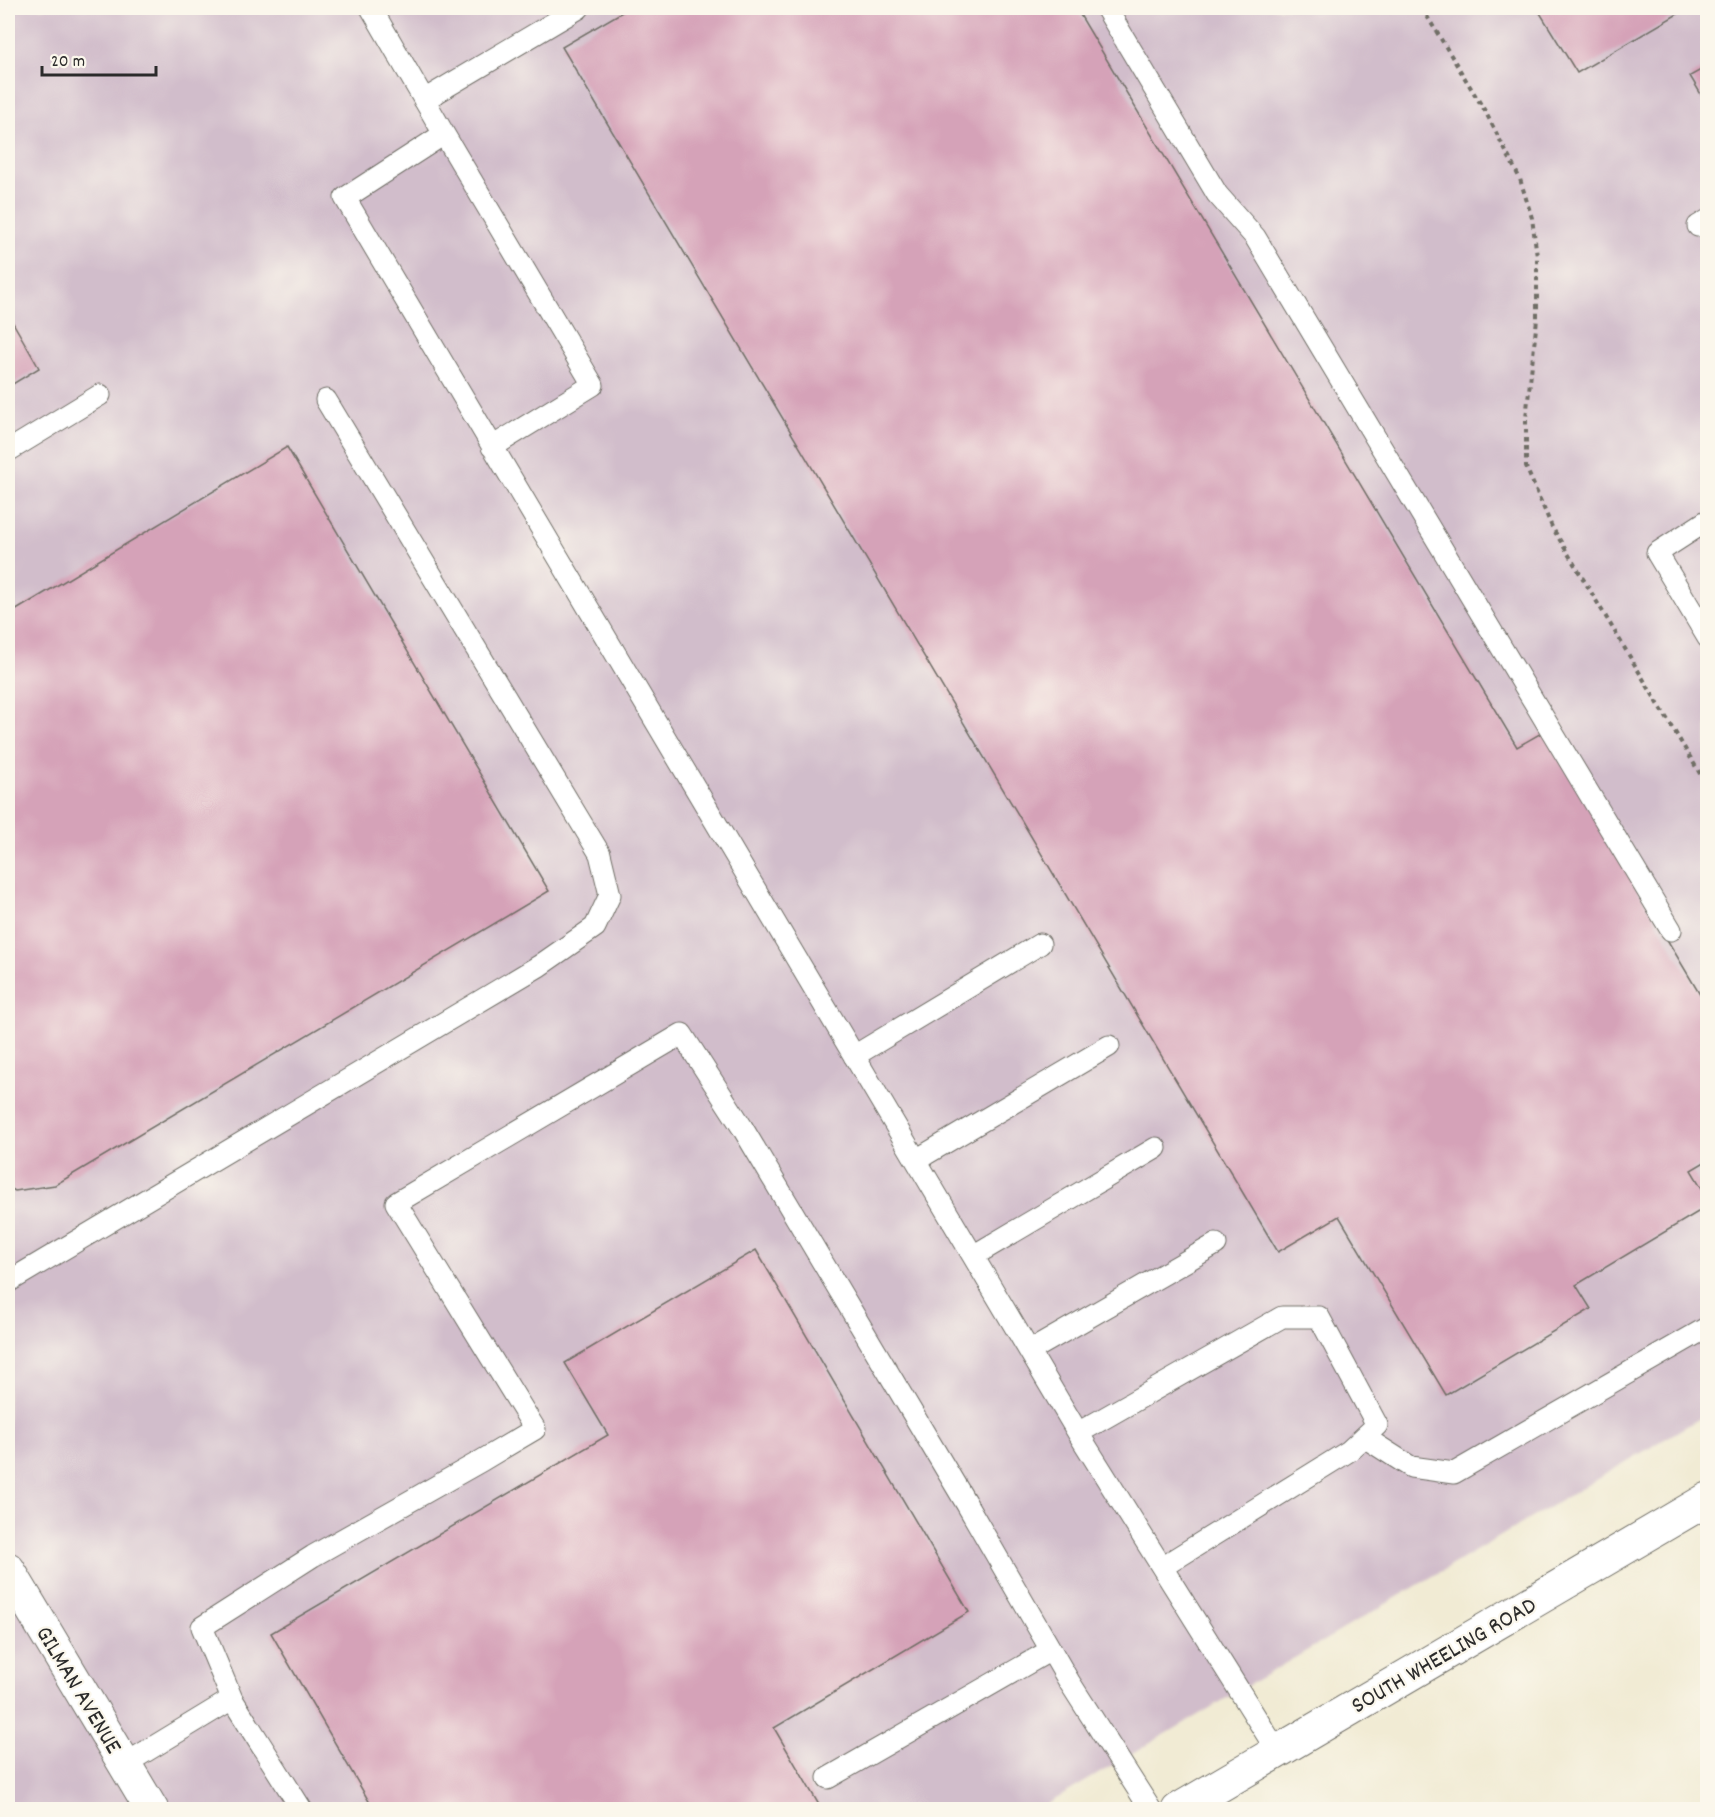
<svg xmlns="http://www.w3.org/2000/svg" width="1715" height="1817" font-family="Dekko,sans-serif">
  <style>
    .industrial { fill: #d1bdcb }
    .building { fill: #d5a2b8 }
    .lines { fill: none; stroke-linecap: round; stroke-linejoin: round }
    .service-casing { stroke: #706e66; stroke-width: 23 }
    .minor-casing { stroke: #706e66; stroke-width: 35 }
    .secondary-casing { stroke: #706e66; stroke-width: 35 }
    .path { stroke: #706e66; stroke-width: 4; stroke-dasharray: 4.5 4.5; stroke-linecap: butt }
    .service { stroke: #fff; stroke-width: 21 }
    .minor { stroke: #fff; stroke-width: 33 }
    .secondary { stroke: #fff; stroke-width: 33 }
    .labels { text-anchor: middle; stroke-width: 4.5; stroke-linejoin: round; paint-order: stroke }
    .street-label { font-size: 24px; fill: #2b2b2b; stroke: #fbf7ec }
  </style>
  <rect width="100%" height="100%" fill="#fbf7ec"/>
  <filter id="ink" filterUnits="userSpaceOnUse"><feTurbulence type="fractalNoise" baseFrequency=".0167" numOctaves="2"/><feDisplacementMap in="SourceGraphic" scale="12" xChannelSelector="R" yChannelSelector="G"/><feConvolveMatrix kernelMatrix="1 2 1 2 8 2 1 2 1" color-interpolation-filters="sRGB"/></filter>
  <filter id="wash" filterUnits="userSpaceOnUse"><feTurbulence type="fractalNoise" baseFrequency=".008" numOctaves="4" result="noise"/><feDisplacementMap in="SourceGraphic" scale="24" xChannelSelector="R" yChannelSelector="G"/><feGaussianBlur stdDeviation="1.35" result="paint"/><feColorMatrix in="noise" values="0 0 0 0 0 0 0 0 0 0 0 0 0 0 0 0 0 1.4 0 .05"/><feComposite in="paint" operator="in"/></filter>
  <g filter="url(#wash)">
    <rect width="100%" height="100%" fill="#f1ebd4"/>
    <path class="industrial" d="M8,8H1707V1414L1039,1809L8,1810Z"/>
    <g id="blocks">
      <path class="building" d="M629,8H1076L1517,747L1543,732L1708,1008V1160L1691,1170L1708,1198V1206L1576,1285L1591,1309L1446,1395L1339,1216L1278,1252L562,47Z
        M1537,8H1688L1577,73Z
        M1708,66V106L1690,76Z
        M8,314L39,368L8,387Z
        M287,447L549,891L55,1185L15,1191L8,1187V615Z
        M756,1250L969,1612L774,1728L822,1810H374L271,1633L608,1435L565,1363Z"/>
    </g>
  </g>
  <g filter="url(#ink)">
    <use href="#blocks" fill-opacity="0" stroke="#706e66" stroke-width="1.5"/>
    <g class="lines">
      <defs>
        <path id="service" d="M371,8L444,134L345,198L1078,1433L1277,1751
          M1106,8L1217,194L1255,237L1671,930
          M424,100L579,8
          M444,134L593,385L492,447
          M1698,226L1708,220
          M8,451L100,395
          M1708,520L1657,553L1708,638
          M854,1056L1040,944
          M916,1160L1109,1046
          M973,1256L1156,1148
          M8,1282L539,966L595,927L610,895L600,854L326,400
          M1030,1351L1216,1244
          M1078,1433L1282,1317H1319L1377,1425L1349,1451L1162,1567
          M1364,1437L1411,1467L1454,1473L1708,1327
          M232,1699L202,1627L313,1556L481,1461L535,1429L396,1203L682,1034L742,1127L966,1503L1070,1683L1151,1810
          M125,1764L232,1699L302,1810
          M828,1778L1051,1650"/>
        <path id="minor" d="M8,1569L152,1810"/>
        <path id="secondary" d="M1178,1810L1708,1499"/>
      </defs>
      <use href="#service" class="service-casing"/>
      <use href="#minor" class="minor-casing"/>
      <use href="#secondary" class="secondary-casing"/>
      <path class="path" d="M1422,8L1485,111L1520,179L1532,218L1537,256V319L1526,418V467L1552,527L1708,787"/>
      <use href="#service" class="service"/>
      <use href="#minor" class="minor"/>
      <use href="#secondary" class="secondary"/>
    </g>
  </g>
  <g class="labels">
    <g class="street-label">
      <text transform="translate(1443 1654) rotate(-30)" y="8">SOUTH WHEELING ROAD</text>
      <text transform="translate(80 1689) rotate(59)" y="8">GILMAN AVENUE</text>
    </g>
  </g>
  <rect width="1715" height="1817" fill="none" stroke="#fbf7ec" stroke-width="30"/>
  <path d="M42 66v9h114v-9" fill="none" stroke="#2b2b2b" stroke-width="3"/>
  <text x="51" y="66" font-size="18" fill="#2b2b2b" stroke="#fbf7ec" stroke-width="4.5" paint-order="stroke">20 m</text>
</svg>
